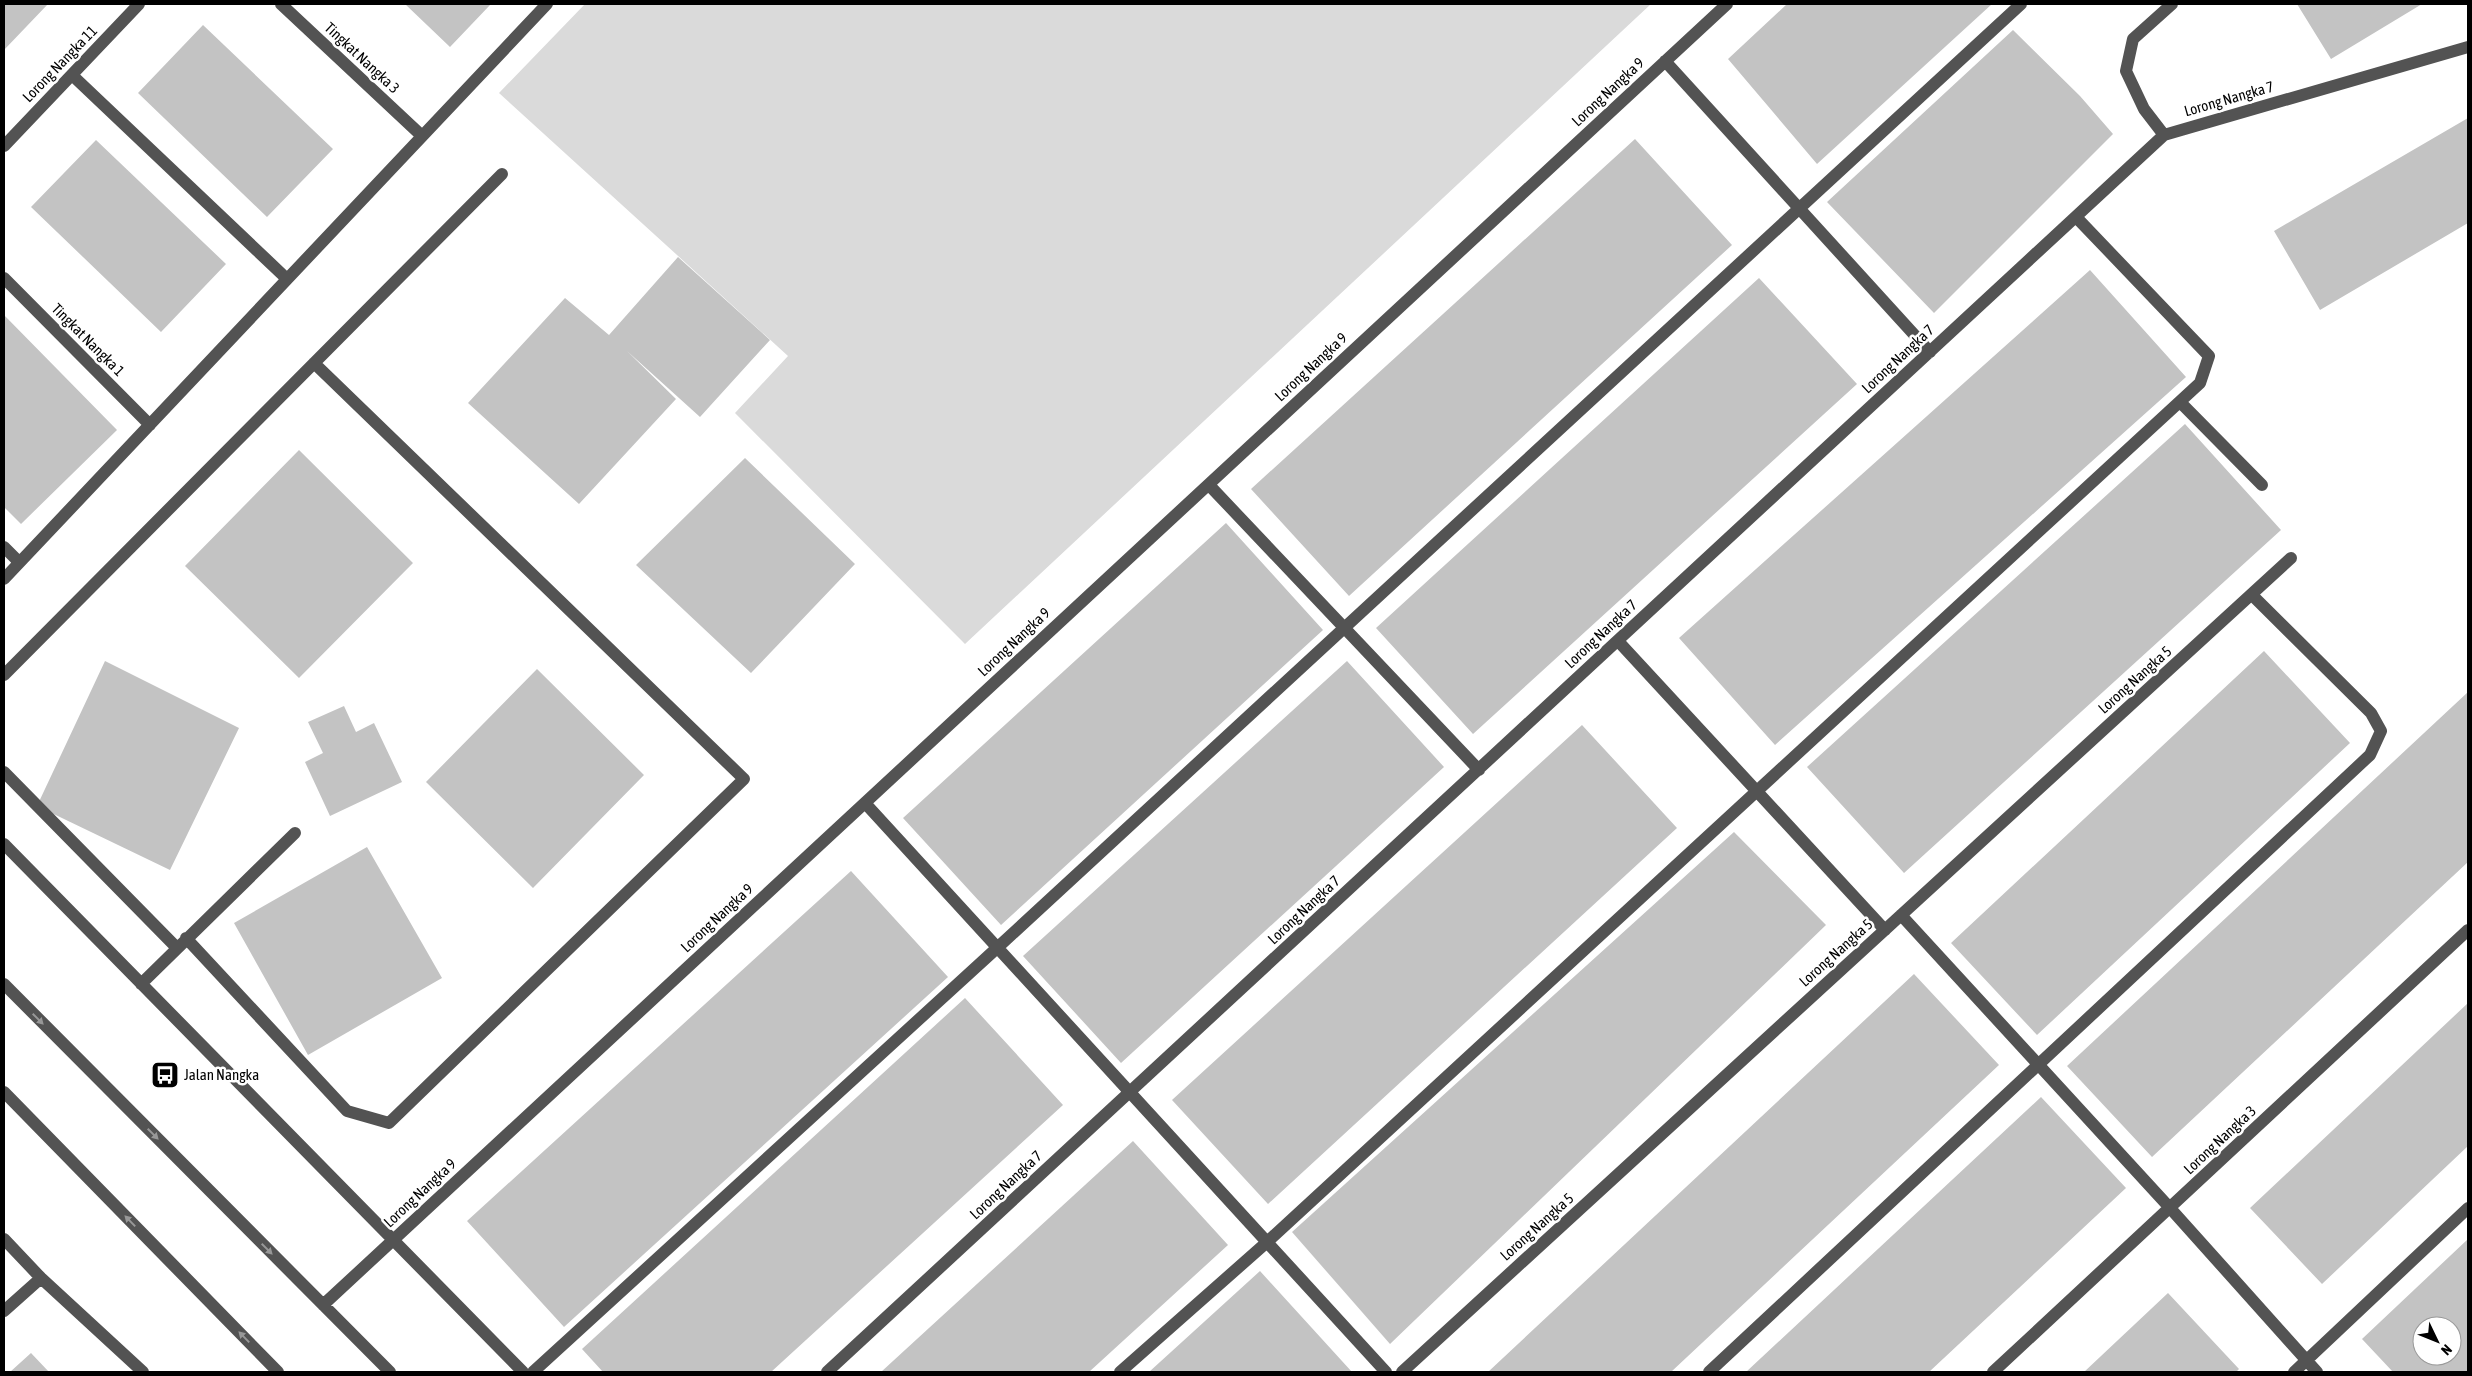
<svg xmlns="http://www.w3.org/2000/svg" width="2472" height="1376" font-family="'Asap Condensed',sans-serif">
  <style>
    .green { fill: #dadada }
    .building { fill: #c3c3c3; fill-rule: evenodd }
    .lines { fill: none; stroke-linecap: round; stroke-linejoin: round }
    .minor { stroke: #535353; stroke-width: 12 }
    .oneway { fill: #989898 }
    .labels { text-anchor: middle; stroke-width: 5; stroke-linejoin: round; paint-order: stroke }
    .street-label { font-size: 15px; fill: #000; stroke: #fff }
    .poi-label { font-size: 15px; fill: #000; stroke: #fff; text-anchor: start }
  </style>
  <rect width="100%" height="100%" fill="#fff"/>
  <path class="green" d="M585,4H1651L965,644L735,413L788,356L499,93Z"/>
  <path class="building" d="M4,4H48L4,50Z
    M405,4H491L450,47Z
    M1787,4H1992L1817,164L1728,59Z
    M2297,4H2422L2331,59Z
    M203,25L333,149L267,217L138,93Z
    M2013,30L2080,96L2113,134L1934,313L1827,202Z
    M2468,118V223L2320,310L2274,231Z
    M1635,139L1732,245L1349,596L1251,489Z
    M96,140L226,264L161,332L31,207Z
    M678,257L770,340L700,417L627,351L676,399L579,504L468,403L565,298L609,335Z
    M2090,270L2186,377L1775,745L1679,638Z
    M1759,278L1857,384L1473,734L1376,628Z
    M4,315L117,430L21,524L4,507Z
    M2185,424L2281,530L1904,873L1807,767Z
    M299,450L413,563L299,678L185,566Z
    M745,458L855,564L751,673L636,565Z
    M1226,523L1323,630L1001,925L903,818Z
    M2264,651L2350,743L2037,1035L1951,943Z
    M105,661L239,728L170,870L37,806Z
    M1347,661L1444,767L1121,1063L1023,956Z
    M537,669L644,775L533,888L426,782Z
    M2468,692V862L2152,1157L2067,1066Z
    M344,706L356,732L374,723L402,782L330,816L305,762L323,753L308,722Z
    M1582,725L1677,828L1268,1204L1172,1100Z
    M1734,832L1826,925L1390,1344L1292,1232Z
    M367,847L442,978L308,1055L234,923Z
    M851,871L948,977L564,1327L467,1221Z
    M1914,974L1999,1065L1671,1372H1488Z
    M965,998L1063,1105L771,1372H603L582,1349Z
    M2468,1003V1146L2322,1284L2250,1208Z
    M2041,1097L2126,1188L1929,1372H1746Z
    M1133,1141L1228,1245L1089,1372H881Z
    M2468,1239V1372H2393L2362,1339ZM2422,1326H2452V1356H2422Z
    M1260,1271L1352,1372H1149Z
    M2168,1293L2239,1369L2236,1372H2084Z
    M31,1353L49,1372H10Z"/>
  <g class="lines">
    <path class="minor" d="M281,4L422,136
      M1665,61L1930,352
      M72,75L287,279
      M2164,135L2144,109L2126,71L2133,39L2172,4
      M4,146L139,4
      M4,278L150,425
      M2180,402L2262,485
      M1209,485L1479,770
      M4,547L19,562
      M4,579L547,4
      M1618,641L1885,930
      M4,675L502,174
      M4,772L177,948
      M865,803L1386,1372
      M4,844L523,1372
      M1901,915L2170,1208L2317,1372
      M186,938L347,1111L389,1123L744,779L314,363
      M4,984L390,1372
      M141,984L295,833
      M4,1092L278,1372
      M4,1239L41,1278L143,1372
      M323,1305L1727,4
      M4,1311L41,1278
      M533,1372L997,948L2021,4
      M827,1372L2164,135L2468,47
      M1120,1372L1266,1243L2200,383L2209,356L2076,217
      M1402,1372L2291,558
      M1709,1372L2370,755L2381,731L2371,713L2252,595
      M1993,1372L2468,930
      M2294,1372L2468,1208"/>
  </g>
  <defs><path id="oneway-solid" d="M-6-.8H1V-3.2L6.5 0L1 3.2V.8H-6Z" transform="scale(1.25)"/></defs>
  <g class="oneway">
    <use href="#oneway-solid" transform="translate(38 1019) rotate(45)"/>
    <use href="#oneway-solid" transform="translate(153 1134) rotate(45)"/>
    <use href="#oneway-solid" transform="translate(130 1221) rotate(-134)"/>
    <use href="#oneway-solid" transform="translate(267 1249) rotate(45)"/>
    <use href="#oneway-solid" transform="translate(244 1337) rotate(-134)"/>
  </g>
  <defs>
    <symbol id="bus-square" viewBox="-11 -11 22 22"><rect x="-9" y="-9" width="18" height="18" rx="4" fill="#000" stroke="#fff"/><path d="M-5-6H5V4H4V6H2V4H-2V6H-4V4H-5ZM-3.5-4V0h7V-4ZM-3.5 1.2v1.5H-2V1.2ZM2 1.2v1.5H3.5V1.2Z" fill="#fff"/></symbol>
  </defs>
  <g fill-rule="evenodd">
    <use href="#bus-square" x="149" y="1059" width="32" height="32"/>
  </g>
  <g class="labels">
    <g class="street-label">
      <text transform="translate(362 58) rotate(43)" y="5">Tingkat Nangka 3</text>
      <text transform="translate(60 64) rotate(-46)" y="5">Lorong Nangka 11</text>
      <text transform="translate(1608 92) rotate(-43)" y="5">Lorong Nangka 9</text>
      <text transform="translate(2229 99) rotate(-16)" y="5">Lorong Nangka 7</text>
      <text transform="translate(88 340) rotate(45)" y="5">Tingkat Nangka 1</text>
      <text transform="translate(1898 359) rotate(-43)" y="5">Lorong Nangka 7</text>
      <text transform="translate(1311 367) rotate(-43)" y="5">Lorong Nangka 9</text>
      <text transform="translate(1601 634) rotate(-43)" y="5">Lorong Nangka 7</text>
      <text transform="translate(1014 642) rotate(-43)" y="5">Lorong Nangka 9</text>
      <text transform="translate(2135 680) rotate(-42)" y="5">Lorong Nangka 5</text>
      <text transform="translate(1304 910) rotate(-43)" y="5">Lorong Nangka 7</text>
      <text transform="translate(717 918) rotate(-43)" y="5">Lorong Nangka 9</text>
      <text transform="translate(1836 953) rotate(-42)" y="5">Lorong Nangka 5</text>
      <text transform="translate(2220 1140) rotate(-43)" y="5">Lorong Nangka 3</text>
      <text transform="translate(1006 1185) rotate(-43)" y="5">Lorong Nangka 7</text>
      <text transform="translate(420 1193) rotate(-43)" y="5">Lorong Nangka 9</text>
      <text transform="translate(1537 1227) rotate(-42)" y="5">Lorong Nangka 5</text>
    </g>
    <g class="poi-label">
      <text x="184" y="1080">Jalan Nangka</text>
    </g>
  </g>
  <rect width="2472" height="1376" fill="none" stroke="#000000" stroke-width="10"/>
  <g transform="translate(2437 1341) rotate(133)"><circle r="24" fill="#ffffff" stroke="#999999"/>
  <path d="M0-4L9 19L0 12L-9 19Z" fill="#000000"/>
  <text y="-8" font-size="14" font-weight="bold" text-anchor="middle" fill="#000000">N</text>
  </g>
</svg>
